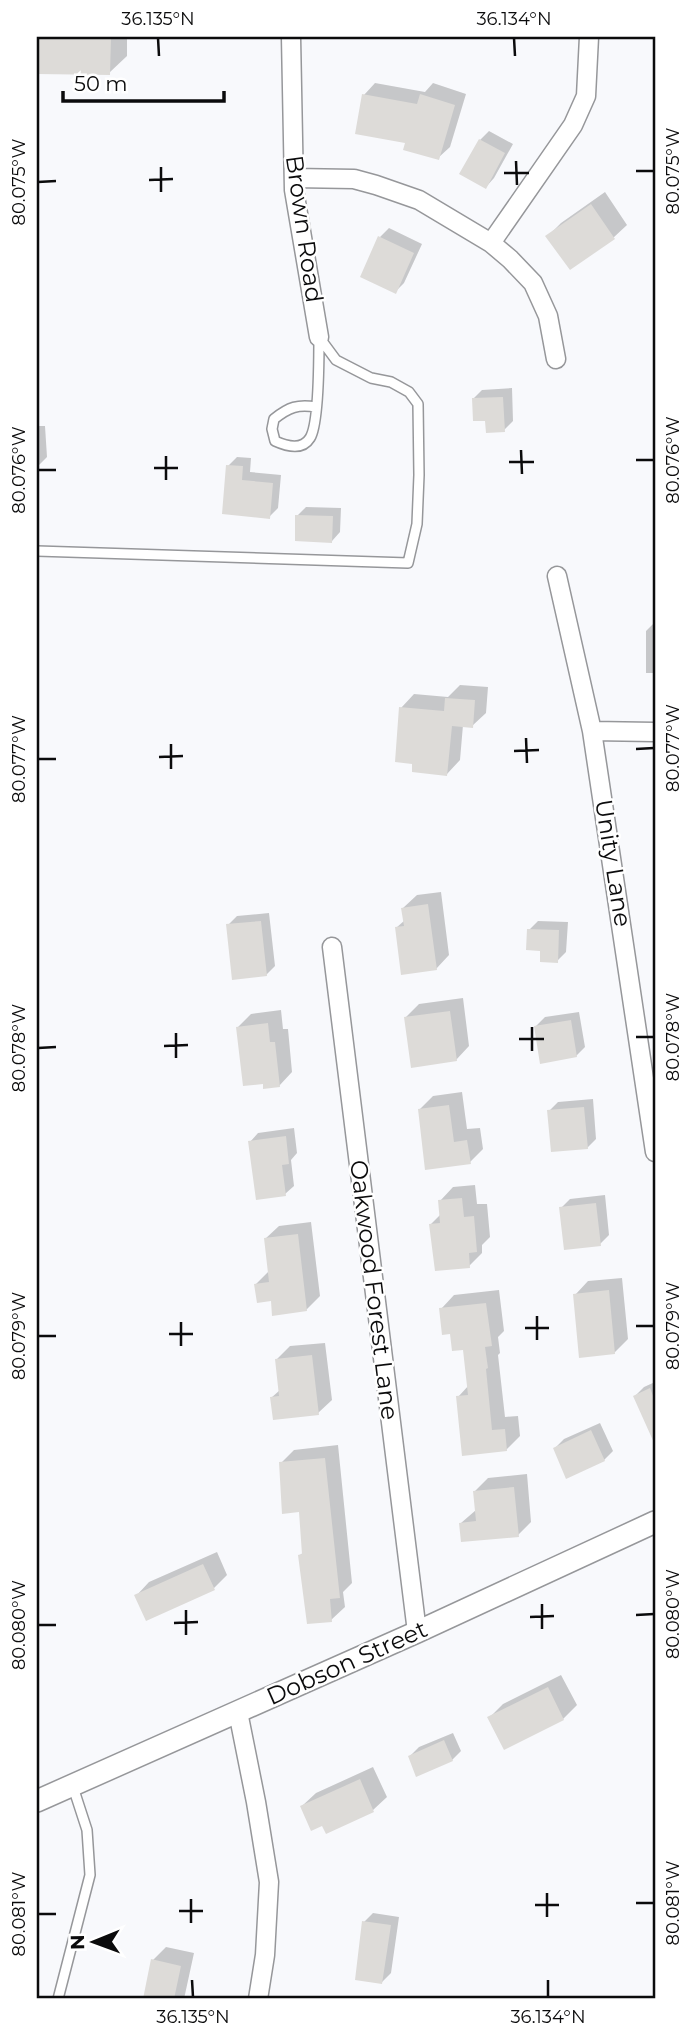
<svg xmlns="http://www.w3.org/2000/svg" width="692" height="2036" font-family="Montserrat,sans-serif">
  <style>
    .shadow { fill: #0003 }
    .building { fill: #dddbd8 }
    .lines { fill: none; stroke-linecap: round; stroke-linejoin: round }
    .service-casing { stroke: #96979a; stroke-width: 12 }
    .minor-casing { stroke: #96979a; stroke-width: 21 }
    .tertiary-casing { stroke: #96979a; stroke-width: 24 }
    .service { stroke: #fff; stroke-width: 9 }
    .minor { stroke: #fff; stroke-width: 18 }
    .tertiary { stroke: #fff; stroke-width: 21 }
    .ticks { fill: none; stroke: #0b0b0c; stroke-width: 2.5 }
    .labels { text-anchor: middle; stroke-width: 5; stroke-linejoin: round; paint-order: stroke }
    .street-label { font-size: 24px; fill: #0b0b0c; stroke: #fff }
    .neatline { fill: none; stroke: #0b0b0c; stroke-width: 2.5 }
    .ticks-label { font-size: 18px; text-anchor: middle; fill: #0b0b0c }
  </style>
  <rect width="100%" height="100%" fill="#f8f9fc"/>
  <path class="shadow" d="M37,37H127V56L109,73L37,72Z
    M375,83L425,92L433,83L466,94L450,147L438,158L408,141L364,95Z
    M489,131L513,144L494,178L486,187L480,140Z
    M605,192L627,225L613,238L548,236L561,223Z
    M389,228L422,244L404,283L395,292L380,237Z
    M512,388L513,421L504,430L474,398L482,390Z
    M37,426H45L47,457L37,467Z
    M237,457L251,458L250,472L281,475L278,508L269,517L228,466Z
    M306,507L341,508L340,532L332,541L297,516Z
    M655,622V673H646V631Z
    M460,685L488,687L486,713L472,726L463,725L460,760L447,774L401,708L414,694L448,697Z
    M441,892L449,955L436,969L396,928L405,920L403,908L417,895Z
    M269,913L275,966L266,975L228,925L237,916Z
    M538,921L568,922L566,952L557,961L542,949L529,930Z
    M463,998L469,1046L456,1060L406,1017L419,1004Z
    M281,1010L283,1029H288L292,1072L279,1086L238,1027L251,1014Z
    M579,1012L585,1047L576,1056L536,1026L545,1017Z
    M462,1092L467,1129L480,1128L483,1149L470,1162L419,1110L433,1096Z
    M593,1099L596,1139L587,1148L549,1111L558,1102Z
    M294,1128L297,1153L291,1160L294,1186L285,1194L250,1142L258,1133Z
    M475,1185L477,1204H487L490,1237L482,1245V1253L469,1266L431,1224L441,1214L440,1201L453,1187Z
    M605,1195L609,1235L600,1244L561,1208L570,1199Z
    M311,1222L320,1296L306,1310L272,1299L256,1284L269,1271L265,1239L279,1226Z
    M622,1278L628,1339L614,1353L575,1295L588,1281Z
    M499,1290L504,1331L498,1337L500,1353L498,1355L505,1417L518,1416L520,1436L506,1450L458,1397L469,1385L464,1348L451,1332L441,1309L454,1295Z
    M325,1343L332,1400L318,1413L271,1398L280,1390L276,1360L290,1346Z
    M655,1382V1439L635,1396L644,1387Z
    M600,1423L613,1451L604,1460L555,1448L564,1439Z
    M338,1445L352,1583L343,1592L345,1607L331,1620L300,1555L304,1552L300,1510L281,1463L294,1450Z
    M527,1474L531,1522L518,1535L461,1523L476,1510L475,1491L488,1478Z
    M217,1552L227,1575L214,1588L136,1596L149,1582Z
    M561,1675L577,1705L563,1719L489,1718L503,1704Z
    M453,1733L461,1751L452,1760L410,1756L419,1747Z
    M373,1767L387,1797L373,1810L326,1831L323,1824L302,1806L316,1793Z
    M373,1913L399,1917L391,1973L382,1982L364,1922Z
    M166,1947L194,1953L184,1999H145L153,1960Z"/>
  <path class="building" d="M37,37H111L110,75L37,74Z
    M362,94L417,104L420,94L455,105L439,160L403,150L405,143L355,134Z
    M479,139L505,153L486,189L459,174Z
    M591,204L615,239L570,270L545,236Z
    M378,236L414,253L396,294L360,277Z
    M503,397L505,432L486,433L485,421H473L472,398Z
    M226,465L243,466L242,480L273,483L270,519L222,514Z
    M295,515L333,516L332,543L295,541Z
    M445,698L475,700L473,728L452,726L447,776L412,772V764L395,762L399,707L444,711Z
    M428,904L437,970L401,975L395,927L404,926L401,908Z
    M261,921L267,976L232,980L226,924Z
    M527,929L559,930L558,963L540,962V951L526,950Z
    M450,1011L457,1061L411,1068L404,1017Z
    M571,1020L577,1057L540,1064L534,1026Z
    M268,1023L270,1042H275L280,1087L263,1089V1084L243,1086L236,1027Z
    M449,1105L454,1142L467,1140L471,1164L425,1170L418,1109Z
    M584,1107L588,1149L551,1152L547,1110Z
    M286,1136L289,1164L282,1165L286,1196L256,1200L248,1141Z
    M462,1198L464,1217L474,1216L477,1252L469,1253L470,1268L435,1271L429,1224L440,1223L438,1200Z
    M596,1203L601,1246L564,1250L559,1207Z
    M298,1234L307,1311L272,1316L271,1301L257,1303L254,1284L269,1282L264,1238Z
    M609,1290L615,1354L579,1358L573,1294Z
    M486,1303L492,1346L485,1347L488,1368L486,1369L492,1430L505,1429L507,1451L462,1456L456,1396L468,1395L463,1350L452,1351L450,1334L442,1335L439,1308Z
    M312,1355L319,1415L273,1420L270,1397L279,1396L275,1359Z
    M650,1388L655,1401V1445L633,1396Z
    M591,1430L605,1461L566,1479L553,1448Z
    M325,1458L340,1598L330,1599L332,1622L307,1624L298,1555L302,1554L299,1512L282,1514L279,1462Z
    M514,1487L519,1537L461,1542L459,1523L476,1521L473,1491Z
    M203,1564L215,1590L146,1621L134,1595Z
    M548,1687L564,1720L504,1750L487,1717Z
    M444,1740L453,1761L416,1777L408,1756Z
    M360,1779L374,1812L326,1834L322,1826L311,1831L300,1806Z
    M362,1921L391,1925L382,1984L355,1980Z
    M151,1959L181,1966L174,1999H143Z"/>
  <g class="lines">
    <defs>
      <path id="service" d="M316,407C298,404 289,407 274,419L272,429L275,441C286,446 302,451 310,438C319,424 319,357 319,337
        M37,551L408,563L417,524L419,475L418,404L409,392L391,382L371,378L336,360L319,337
        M58,1999L90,1875L87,1830L73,1787"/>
      <path id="minor" d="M291,37L294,190L319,337
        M294,178L354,179L376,185L419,200L491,243L510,259L533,283L548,316L556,359
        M491,243L573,125L586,96L589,37
        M557,576L592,731L655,1152
        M592,731L655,732
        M332,947L417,1632
        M238,1712L256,1802L269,1882L265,1955L258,1999"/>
      <path id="tertiary" d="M37,1801L417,1632L655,1522"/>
    </defs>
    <use href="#service" class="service-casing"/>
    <use href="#minor" class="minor-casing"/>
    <use href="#tertiary" class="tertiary-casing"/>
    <use href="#service" class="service"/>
    <use href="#minor" class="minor"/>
    <use href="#tertiary" class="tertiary"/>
  </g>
  <path class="ticks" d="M158,38L159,56M514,38L515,56M516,161L517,185M161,167V192M636,171H654M504,173H529M149,180L173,179M38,182L56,181M521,450L522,474M166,456V480M636,460H654M509,462H534M154,468H178M38,470H56M526,738L527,763M171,744V769M636,749L654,748M514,751L539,750M159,757L183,756M38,759H56M532,1027V1051M176,1033V1058M636,1037H654M519,1039H544M164,1046L188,1045M38,1048L56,1047M537,1316V1340M181,1322V1346M636,1326H654M525,1328H549M169,1334H193M38,1336H56M542,1604V1629M186,1610V1635M636,1615L654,1614M530,1617L554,1616M174,1623L198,1622M38,1625H56M547,1893V1917M191,1899V1923M636,1903H654M535,1905H559M179,1911H203M38,1914H56M192,1980L193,1997M548,1980V1997"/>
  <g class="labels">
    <g class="street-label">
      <text transform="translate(304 229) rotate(82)" y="8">Brown Road</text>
      <text transform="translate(613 863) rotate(81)" y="8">Unity Lane</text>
      <text transform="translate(374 1290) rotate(83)" y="8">Oakwood Forest Lane</text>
      <text transform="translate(347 1663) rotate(-24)" y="8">Dobson Street</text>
    </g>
  </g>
  <rect width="692" height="2036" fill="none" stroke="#ffffff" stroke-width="77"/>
  <g transform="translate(94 1942) rotate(269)" stroke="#ffffff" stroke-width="5" paint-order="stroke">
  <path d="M0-5L12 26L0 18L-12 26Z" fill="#0b0b0c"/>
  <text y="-10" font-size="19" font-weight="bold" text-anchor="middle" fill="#0b0b0c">N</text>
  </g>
  <path d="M63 91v10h161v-10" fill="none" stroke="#0b0b0c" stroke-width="3.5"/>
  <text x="74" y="91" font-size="21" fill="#0b0b0c" stroke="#ffffff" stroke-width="5" paint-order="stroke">50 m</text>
  <rect x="38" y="38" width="616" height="1959" class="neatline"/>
  <g class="ticks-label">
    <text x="158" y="25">36.135°N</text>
    <text x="514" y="25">36.134°N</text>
    <text transform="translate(673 171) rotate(-90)" y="6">80.075°W</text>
    <text transform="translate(19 182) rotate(-90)" y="6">80.075°W</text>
    <text transform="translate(673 460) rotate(-90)" y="6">80.076°W</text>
    <text transform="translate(19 470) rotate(-90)" y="6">80.076°W</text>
    <text transform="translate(673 748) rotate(-90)" y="6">80.077°W</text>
    <text transform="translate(19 759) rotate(-90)" y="6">80.077°W</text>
    <text transform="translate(673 1037) rotate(-90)" y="6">80.078°W</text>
    <text transform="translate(19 1048) rotate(-90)" y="6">80.078°W</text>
    <text transform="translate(673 1326) rotate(-90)" y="6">80.079°W</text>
    <text transform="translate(19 1336) rotate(-90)" y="6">80.079°W</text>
    <text transform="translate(673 1614) rotate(-90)" y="6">80.080°W</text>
    <text transform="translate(19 1625) rotate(-90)" y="6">80.080°W</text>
    <text transform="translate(673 1903) rotate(-90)" y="6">80.081°W</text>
    <text transform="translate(19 1914) rotate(-90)" y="6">80.081°W</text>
    <text x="193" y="2023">36.135°N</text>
    <text x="548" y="2023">36.134°N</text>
  </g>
</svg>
